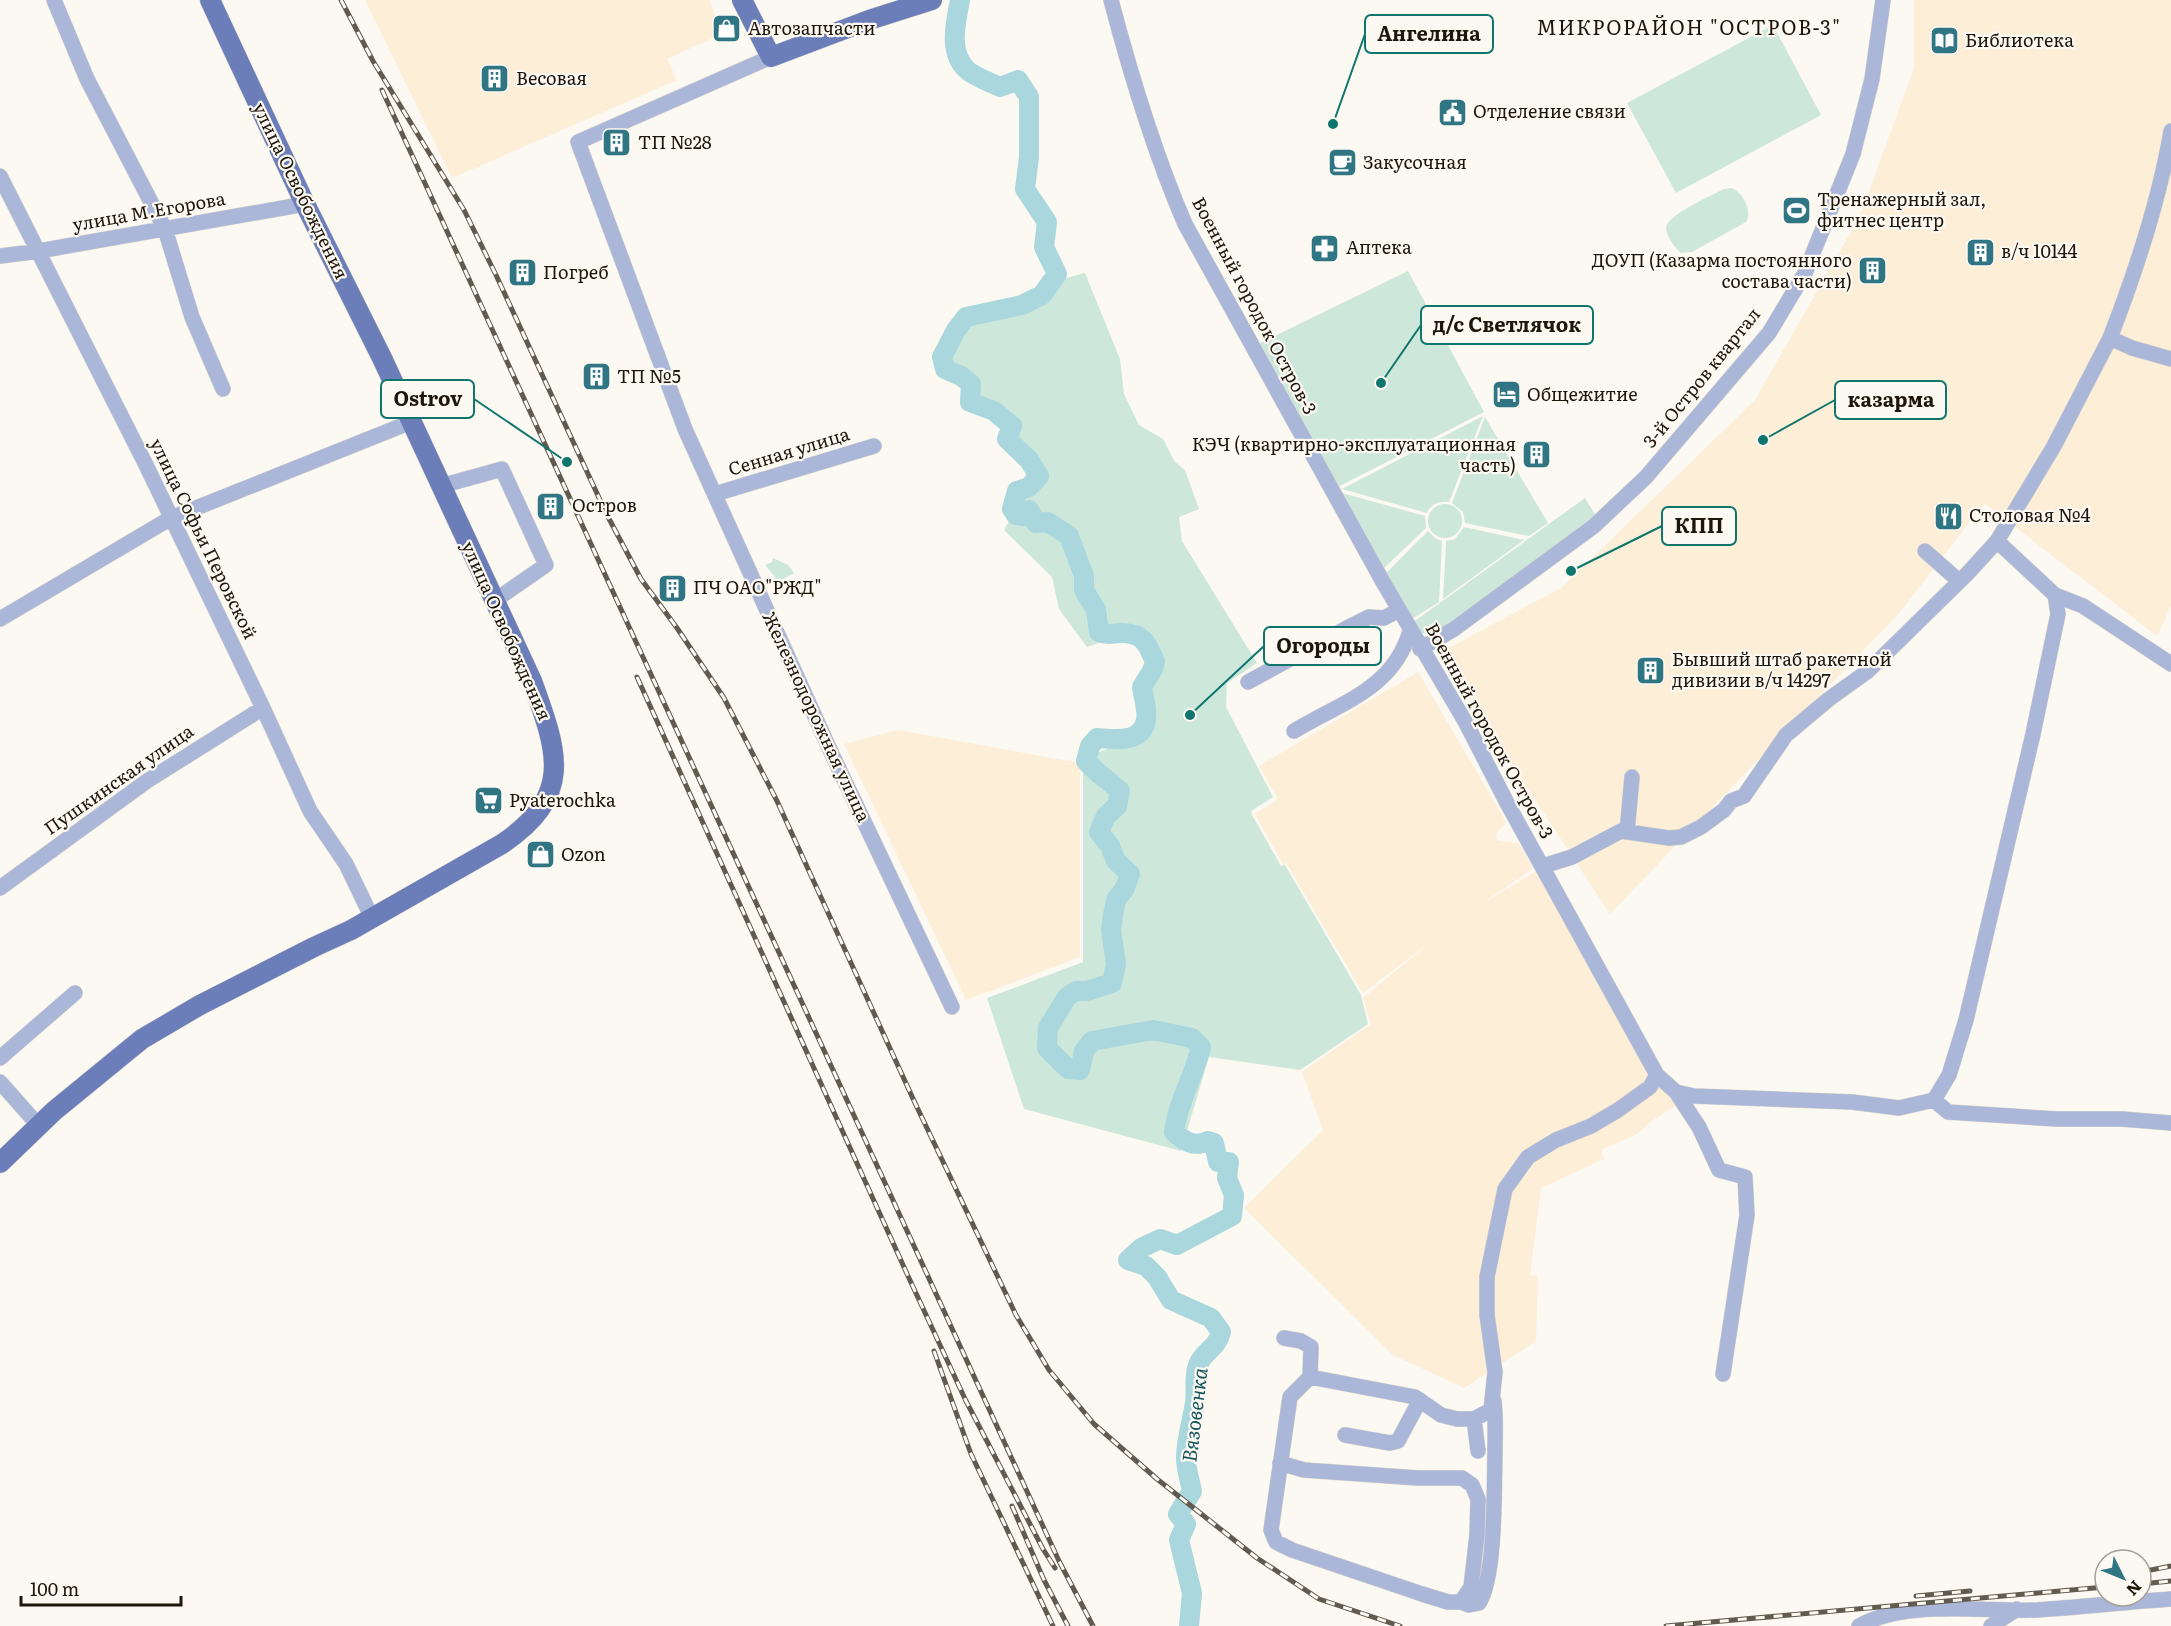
<svg xmlns="http://www.w3.org/2000/svg" width="2171" height="1626" font-family="Literata,serif">
  <style>
    .built { fill: #fdeed7 }
    .green { fill: #cee7db }
    .lines { fill: none; stroke-linecap: round; stroke-linejoin: round }
    .river { stroke: #a9d7dd; stroke-width: 20 }
    .minor-casing { stroke: #d8d4cd; stroke-width: 16 }
    .major-casing { stroke: #d8d4cd; stroke-width: 21 }
    .minor { stroke: #abb7d8; stroke-width: 15 }
    .major { stroke: #6b7eb9; stroke-width: 20 }
    .rail-casing { stroke: #605a4f; stroke-width: 5 }
    .rail { stroke: #fcf8f2; stroke-width: 3; stroke-dasharray: 9; stroke-linecap: butt }
    .labels { text-anchor: middle; stroke-width: 4.5; stroke-linejoin: round; paint-order: stroke }
    .poi-label { font-size: 18px; fill: #1d160a; stroke: #fcf8f2; text-anchor: start }
    .street-label { font-size: 18px; fill: #1d160a; stroke: #fcf8f2 }
    .neighbourhood-label { font-size: 20px; letter-spacing: 1.5px; fill: #1d160a; stroke: #fcf8f2 }
    .water-label { font-size: 20px; font-style: italic; fill: #18575f; stroke: #fcf8f2 }
    .leader { fill: none; stroke: #0f766e; stroke-width: 2 }
    .callout-dot { fill: #0f766e; stroke: #fcf8f2; stroke-width: 2 }
    .callout { fill: #fcf8f2; stroke: #0f766e; stroke-width: 2 }
    .callout-label { font-size: 20px; text-anchor: middle; font-weight: bold; fill: #1d160a }
  </style>
  <rect width="100%" height="100%" fill="#fcf8f2"/>
  <path class="built" d="M365,0H709L722,34L667,59L677,80L452,178Z
    M1914,0H2171V606L2157,636L1984,503L1901,611L1610,914L1439,653L1561,588L1755,400L1860,216L1914,68Z
    M1418,672L1506,822L1495,835L1498,841L1518,843L1533,868L1479,906L1538,870L1659,1085L1677,1105L1653,1120L1637,1134L1601,1150L1604,1159L1541,1188L1530,1275L1538,1276L1536,1341L1464,1388L1393,1355L1244,1208L1323,1130L1302,1072L1371,1024L1363,998L1433,940L1363,993L1286,863L1283,864L1255,814L1276,801L1277,797L1259,766Z
    M898,730L1080,763V957L966,1000L844,744Z"/>
  <path class="green" d="M1773,25L1821,115L1676,193L1627,103Z
    M1732,188C1743,193 1753,211 1746,222L1692,252L1681,253C1675,248 1666,236 1666,228C1666,215 1713,195 1724,189Z
    M1408,271L1484,412L1338,487L1260,343Z
    M1085,273L1120,359L1124,394L1139,425L1163,439L1175,462L1185,470L1199,509L1179,517L1182,541L1257,663L1227,683L1226,707L1273,797L1251,811L1252,815L1281,866L1285,865L1361,995L1368,1024L1300,1070L1209,1057L1181,1151L1024,1109L987,998L1083,962V757L1141,738L1151,723L1148,690L1158,670L1161,658L1148,636L1136,630L1087,647L1059,609L1052,577L1004,530L1019,503L1035,488L1047,473L1017,437V421L996,407L976,397L975,383L949,363L947,356L963,328L973,320L1003,315L1032,305L1059,280Z
    M1483,416L1449,502C1439,501 1431,504 1427,513L1342,489Z
    M1485,417L1548,523L1529,536L1465,523L1463,512L1452,503Z
    M1342,493L1425,516L1426,528L1383,569Z
    M1585,498L1596,516L1450,623L1430,635L1420,632L1412,623Z
    M1428 521a17 17 0 1 1 34 0a17 17 0 1 1-34 0Z
    M1464,527L1524,540L1443,599L1446,541L1455,539Z
    M1428,531L1435,538L1442,541L1439,602L1414,618L1410,616L1385,574Z
    M773,558L788,565L794,573L773,585L770,582L775,577L765,565L772,562Z"/>
  <g class="lines">
    <path class="river" d="M960,0C956,22 948,51 966,69C974,77 990,82 1000,87L1018,80L1029,97V157L1025,189L1047,222L1044,247L1057,274L1042,295L1022,305L966,317L956,330L942,357L945,369L961,376L971,384L970,402L994,411L1012,426L1007,439L1029,460L1039,476L1029,487L1017,491L1012,509L1016,515L1023,516L1029,510L1036,523L1048,522L1069,536L1084,576V590L1096,610L1099,632C1108,636 1112,633 1122,633C1143,633 1148,644 1155,662L1152,671L1142,687C1143,696 1148,711 1146,720C1142,744 1114,739 1097,738L1090,746L1086,761C1096,773 1109,780 1120,791L1117,806L1106,816L1099,832L1110,846L1116,861L1130,874L1125,888L1116,900L1113,915L1111,930L1116,964L1112,983L1087,991H1076L1067,997L1048,1028L1047,1048L1068,1069L1080,1070L1084,1051L1092,1041L1153,1030L1192,1038L1201,1047C1194,1076 1178,1102 1174,1132C1184,1141 1194,1148 1208,1141L1214,1143L1218,1162H1229L1227,1178L1234,1195L1232,1216L1177,1245L1160,1239L1141,1248L1128,1260L1146,1266L1157,1277L1171,1300L1211,1318L1221,1332C1217,1349 1204,1350 1198,1365C1193,1378 1197,1390 1195,1403C1192,1421 1186,1440 1186,1458C1186,1469 1190,1481 1192,1491L1178,1514L1186,1524L1179,1540L1192,1593L1189,1626"/>
    <defs>
      <path id="minor" d="M54,0L87,79L165,229L192,317L223,389
        M1111,0C1131,76 1154,152 1185,224L1383,582L1466,723L1507,803L1657,1075L1676,1092L1694,1096L1852,1102L1899,1108L1934,1100L1949,1075L1966,1020L2033,734L2058,614L2055,595
        M771,57L578,142L685,429L831,752L952,1007
        M0,176L146,465L263,708L310,811L346,864L372,918
        M0,256L39,251L305,204
        M2110,338C2136,271 2159,202 2171,131
        M441,486L502,469L546,565L494,601
        M715,494L874,446
        M1997,541L2055,595L2083,606L2171,664
        M1925,551L1959,581
        M0,619L171,518L411,422
        M1420,649L1454,629L1594,526L1646,477L1769,333L1805,273L1853,154L1872,79L1883,0
        M1248,682L1347,628L1369,617L1384,618L1399,610
        M1294,731C1342,702 1393,689 1410,631
        M1627,832L1632,777
        M1543,866L1572,857L1621,831L1669,838L1681,837L1701,827L1724,810L1731,801L1744,796L1786,735L1829,699L1868,671L1967,574L1997,541L2054,446L2110,338L2132,348L2171,359
        M0,888L147,781L263,708
        M0,1058L75,993
        M0,1082L39,1126
        M1676,1092L1699,1127L1719,1170L1745,1177L1747,1215L1723,1374
        M1934,1100L1948,1112L2056,1119H2122L2171,1123
        M1284,1338L1301,1341L1311,1347L1310,1377
        M1474,1419L1478,1451
        M1345,1435L1390,1443L1398,1441L1420,1400
        M1280,1463L1304,1470L1418,1478H1462L1472,1485L1478,1499L1477,1535L1471,1587L1461,1602H1448L1422,1594L1292,1550L1276,1542L1271,1530L1290,1397L1310,1377L1415,1397L1441,1415L1457,1419H1474L1491,1410L1495,1372L1487,1315V1277L1505,1189L1528,1157L1556,1140L1591,1126L1618,1110L1650,1087L1657,1075
        M1461,1602L1469,1605L1479,1603C1496,1577 1494,1487 1495,1452C1495,1435 1496,1418 1494,1401
        M1859,1626C1907,1599 1984,1612 2037,1610C2082,1607 2126,1602 2171,1599
        M1991,1626L2017,1609"/>
      <path id="major" d="M742,0L771,57L869,20L932,0
        M0,1163L54,1111L142,1039L200,1005L314,947L351,930L502,844C574,795 558,753 532,681L382,358L305,204L210,0"/>
    </defs>
    <use href="#minor" class="minor-casing"/>
    <use href="#major" class="major-casing"/>
    <use href="#minor" class="minor"/>
    <use href="#major" class="major"/>
    <defs>
      <path id="rail" d="M341,0L373,61L464,210L496,275L607,515L641,579L677,628L724,698L777,801L915,1103L1016,1315L1049,1370L1094,1424L1157,1479L1257,1558L1319,1599L1400,1626
        M382,90L1059,1561L1093,1626
        M637,677L908,1276L966,1401L1043,1549L1055,1568
        M934,1351L971,1454L1053,1626
        M1012,1506L1044,1580L1068,1626
        M2141,1572L2171,1566
        M2141,1584L2171,1581
        M1916,1596L1970,1591
        M1666,1626L2105,1587"/>
    </defs>
    <use href="#rail" class="rail-casing"/>
    <use href="#rail" class="rail"/>
  </g>
  <defs>
    <symbol id="shop-square" viewBox="-11 -11 22 22"><rect x="-9" y="-9" width="18" height="18" rx="4" fill="#307584" stroke="#fcf8f2"/><path d="M-5-2.5h2.3a2.7 3.5 0 0 1 5.4 0H5L5.5 6h-11ZM-1.5-2.5h3a1.5 2.3 0 0 0-3 0Z" fill="#fff"/></symbol>
    <symbol id="library-square" viewBox="-11 -11 22 22"><rect x="-9" y="-9" width="18" height="18" rx="4" fill="#307584" stroke="#fcf8f2"/><path d="M-6-4Q-3-5.5-.7-3.5V5Q-3 3-6 4ZM6-4Q3-5.5 .7-3.5V5Q3 3 6 4Z" fill="#fff"/></symbol>
    <symbol id="building-square" viewBox="-11 -11 22 22"><rect x="-9" y="-9" width="18" height="18" rx="4" fill="#307584" stroke="#fcf8f2"/><path d="M-4-6H4V6H1V3H-1V6H-4ZM-2.5-4.3h1.7v1.8h-1.7ZM.8-4.3h1.7v1.8H.8ZM-2.5-1h1.7V.8h-1.7ZM.8-1h1.7V.8H.8Z" fill="#fff"/></symbol>
    <symbol id="civic-square" viewBox="-11 -11 22 22"><rect x="-9" y="-9" width="18" height="18" rx="4" fill="#307584" stroke="#fcf8f2"/><path d="M-.6-6.5H3V-4.5H.6V-3L4-1V1h2V6H-6V1h2V-1L-.6-3ZM-1.2 2.5V6h2.4V2.5Z" fill="#fff"/></symbol>
    <symbol id="cafe-square" viewBox="-11 -11 22 22"><rect x="-9" y="-9" width="18" height="18" rx="4" fill="#307584" stroke="#fcf8f2"/><path d="M-5.5-4.5H6V0H3Q3 3.5 0 3.5H-2.5Q-5.5 3.5-5.5 0ZM3-3.2v2h1.7v-2ZM-6 4.5H4V6H-6Z" fill="#fff"/></symbol>
    <symbol id="stadium-square" viewBox="-11 -11 22 22"><rect x="-9" y="-9" width="18" height="18" rx="4" fill="#307584" stroke="#fcf8f2"/><path d="M0-5a6.5 5 0 1 0 0 10a6.5 5 0 1 0 0-10ZM-3.5-1.8h7v3.6h-7Z" fill="#fff"/></symbol>
    <symbol id="pharmacy-square" viewBox="-11 -11 22 22"><rect x="-9" y="-9" width="18" height="18" rx="4" fill="#307584" stroke="#fcf8f2"/><path d="M-2-6h4v4h4v4h-4v4h-4v-4h-4v-4h4Z" fill="#fff"/></symbol>
    <symbol id="hotel-square" viewBox="-11 -11 22 22"><rect x="-9" y="-9" width="18" height="18" rx="4" fill="#307584" stroke="#fcf8f2"/><path d="M-6-4.5h1.5V1H6V5H4.5V3h-9V5H-6ZM-4 0a1.8 1.8 0 1 1 3.6 0ZM.5 0V-2.5h3Q6-2.5 6 0Z" fill="#fff"/></symbol>
    <symbol id="restaurant-square" viewBox="-11 -11 22 22"><rect x="-9" y="-9" width="18" height="18" rx="4" fill="#307584" stroke="#fcf8f2"/><path d="M-5-6h1v4h1v-4h1v4h1v-4h1v5L-1.5 .5V6h-2V.5L-5-1ZM5-6V6H3V1.5H1.5Q1.5-4 5-6Z" fill="#fff"/></symbol>
    <symbol id="supermarket-square" viewBox="-11 -11 22 22"><rect x="-9" y="-9" width="18" height="18" rx="4" fill="#307584" stroke="#fcf8f2"/><path d="M-6-5.5h2.5l.6 2H6L4.5 2H-2.5L-4.4-4H-6ZM-1.5 3.2a1.3 1.3 0 1 0 .1 0ZM3 3.2a1.3 1.3 0 1 0 .1 0Z" fill="#fff"/></symbol>
  </defs>
  <g fill-rule="evenodd">
    <use href="#shop-square" x="710" y="12" width="33" height="33"/>
    <use href="#library-square" x="1928" y="24" width="33" height="33"/>
    <use href="#building-square" x="478" y="62" width="33" height="33"/>
    <use href="#civic-square" x="1436" y="96" width="33" height="33"/>
    <use href="#building-square" x="600" y="126" width="33" height="33"/>
    <use href="#cafe-square" x="1326" y="146" width="33" height="33"/>
    <use href="#stadium-square" x="1780" y="194" width="33" height="33"/>
    <use href="#pharmacy-square" x="1308" y="232" width="33" height="33"/>
    <use href="#building-square" x="1964" y="236" width="33" height="33"/>
    <use href="#building-square" x="1856" y="254" width="33" height="33"/>
    <use href="#building-square" x="506" y="256" width="33" height="33"/>
    <use href="#building-square" x="580" y="360" width="33" height="33"/>
    <use href="#hotel-square" x="1490" y="378" width="33" height="33"/>
    <use href="#building-square" x="1520" y="438" width="33" height="33"/>
    <use href="#building-square" x="534" y="490" width="33" height="33"/>
    <use href="#restaurant-square" x="1932" y="500" width="33" height="33"/>
    <use href="#building-square" x="656" y="572" width="33" height="33"/>
    <use href="#building-square" x="1634" y="654" width="33" height="33"/>
    <use href="#supermarket-square" x="472" y="784" width="33" height="33"/>
    <use href="#shop-square" x="524" y="838" width="33" height="33"/>
  </g>
  <g class="labels">
    <g class="poi-label">
      <text x="748" y="35">Автозапчасти</text>
      <text x="1965" y="47">Библиотека</text>
      <text x="516" y="85">Весовая</text>
      <text x="1473" y="118">Отделение связи</text>
      <text x="638" y="149">ТП №28</text>
      <text x="1363" y="169">Закусочная</text>
      <text x="1817" y="206">Тренажерный зал,<tspan x="1817" dy="21">фитнес центр</tspan></text>
      <text x="1346" y="254">Аптека</text>
      <text x="2001" y="258">в/ч 10144</text>
      <text x="1852" y="267" text-anchor="end">ДОУП (Казарма постоянного<tspan x="1852" dy="21">состава части)</tspan></text>
      <text x="543" y="279">Погреб</text>
      <text x="617" y="383">ТП №5</text>
      <text x="1527" y="401">Общежитие</text>
      <text x="1516" y="451" text-anchor="end">КЭЧ (квартирно-эксплуатационная<tspan x="1516" dy="21">часть)</tspan></text>
      <text x="572" y="512">Остров</text>
      <text x="1969" y="522">Столовая №4</text>
      <text x="693" y="594">ПЧ ОАО"РЖД"</text>
      <text x="1672" y="666">Бывший штаб ракетной<tspan x="1672" dy="21">дивизии в/ч 14297</tspan></text>
      <text x="509" y="807">Pyaterochka</text>
      <text x="561" y="861">Ozon</text>
    </g>
    <g class="street-label">
      <text transform="translate(300 191) rotate(64)" y="6">улица Освобождения</text>
      <text transform="translate(149 212) rotate(-10)" y="6">улица М.Егорова</text>
      <text transform="translate(1254 306) rotate(62)" y="6">Военный городок Остров-3</text>
      <text transform="translate(1702 378) rotate(-51)" y="6">3-й Остров квартал</text>
      <text transform="translate(789 452) rotate(-17)" y="6">Сенная улица</text>
      <text transform="translate(203 539) rotate(64)" y="6">улица Софьи Перовской</text>
      <text transform="translate(506 631) rotate(66)" y="6">улица Освобождения</text>
      <text transform="translate(816 717) rotate(65)" y="6">Железнодорожная улица</text>
      <text transform="translate(1489 731) rotate(61)" y="6">Военный городок Остров-3</text>
      <text transform="translate(119 780) rotate(-35)" y="6">Пушкинская улица</text>
    </g>
    <g class="neighbourhood-label">
      <text x="1689" y="35">МИКРОРАЙОН "ОСТРОВ-3"</text>
    </g>
    <g class="water-label">
      <text transform="translate(1195 1415) rotate(-83)" y="7">Вязовенка</text>
    </g>
  </g>
  <path class="leader" d="M1333 124L1365 34M1381 383L1421 325M567 462L474 399M1763 440L1835 400M1571 571L1662 526M1190 715L1264 646"/>
  <g class="callout-dot">
    <circle cx="1333" cy="124" r="6"/>
    <circle cx="1381" cy="383" r="6"/>
    <circle cx="567" cy="462" r="6"/>
    <circle cx="1763" cy="440" r="6"/>
    <circle cx="1571" cy="571" r="6"/>
    <circle cx="1190" cy="715" r="6"/>
  </g>
  <g class="callout">
    <rect x="1365" y="15" width="128" height="38" rx="6"/>
    <rect x="1421" y="306" width="172" height="38" rx="6"/>
    <rect x="381" y="380" width="93" height="38" rx="6"/>
    <rect x="1835" y="381" width="111" height="38" rx="6"/>
    <rect x="1662" y="507" width="74" height="38" rx="6"/>
    <rect x="1264" y="627" width="117" height="38" rx="6"/>
  </g>
  <g class="callout-label">
    <text x="1429" y="41">Ангелина</text>
    <text x="1507" y="332">д/с Светлячок</text>
    <text x="428" y="406">Ostrov</text>
    <text x="1891" y="407">казарма</text>
    <text x="1699" y="533">КПП</text>
    <text x="1323" y="653">Огороды</text>
  </g>
  <g transform="translate(2123 1578) rotate(133)"><circle r="28" fill="#fcf8f2" stroke="#a39e95" stroke-width="1.5"/>
  <path d="M0-4.5L10 22L0 15L-10 22Z" fill="#307584"/>
  <text y="-9" font-size="16" font-weight="bold" text-anchor="middle" fill="#1d160a">N</text>
  </g>
  <path d="M21 1596v9h160v-9" fill="none" stroke="#1d160a" stroke-width="3"/>
  <text x="30" y="1596" font-size="18" fill="#1d160a" stroke="#fcf8f2" stroke-width="4.5" paint-order="stroke">100 m</text>
</svg>
